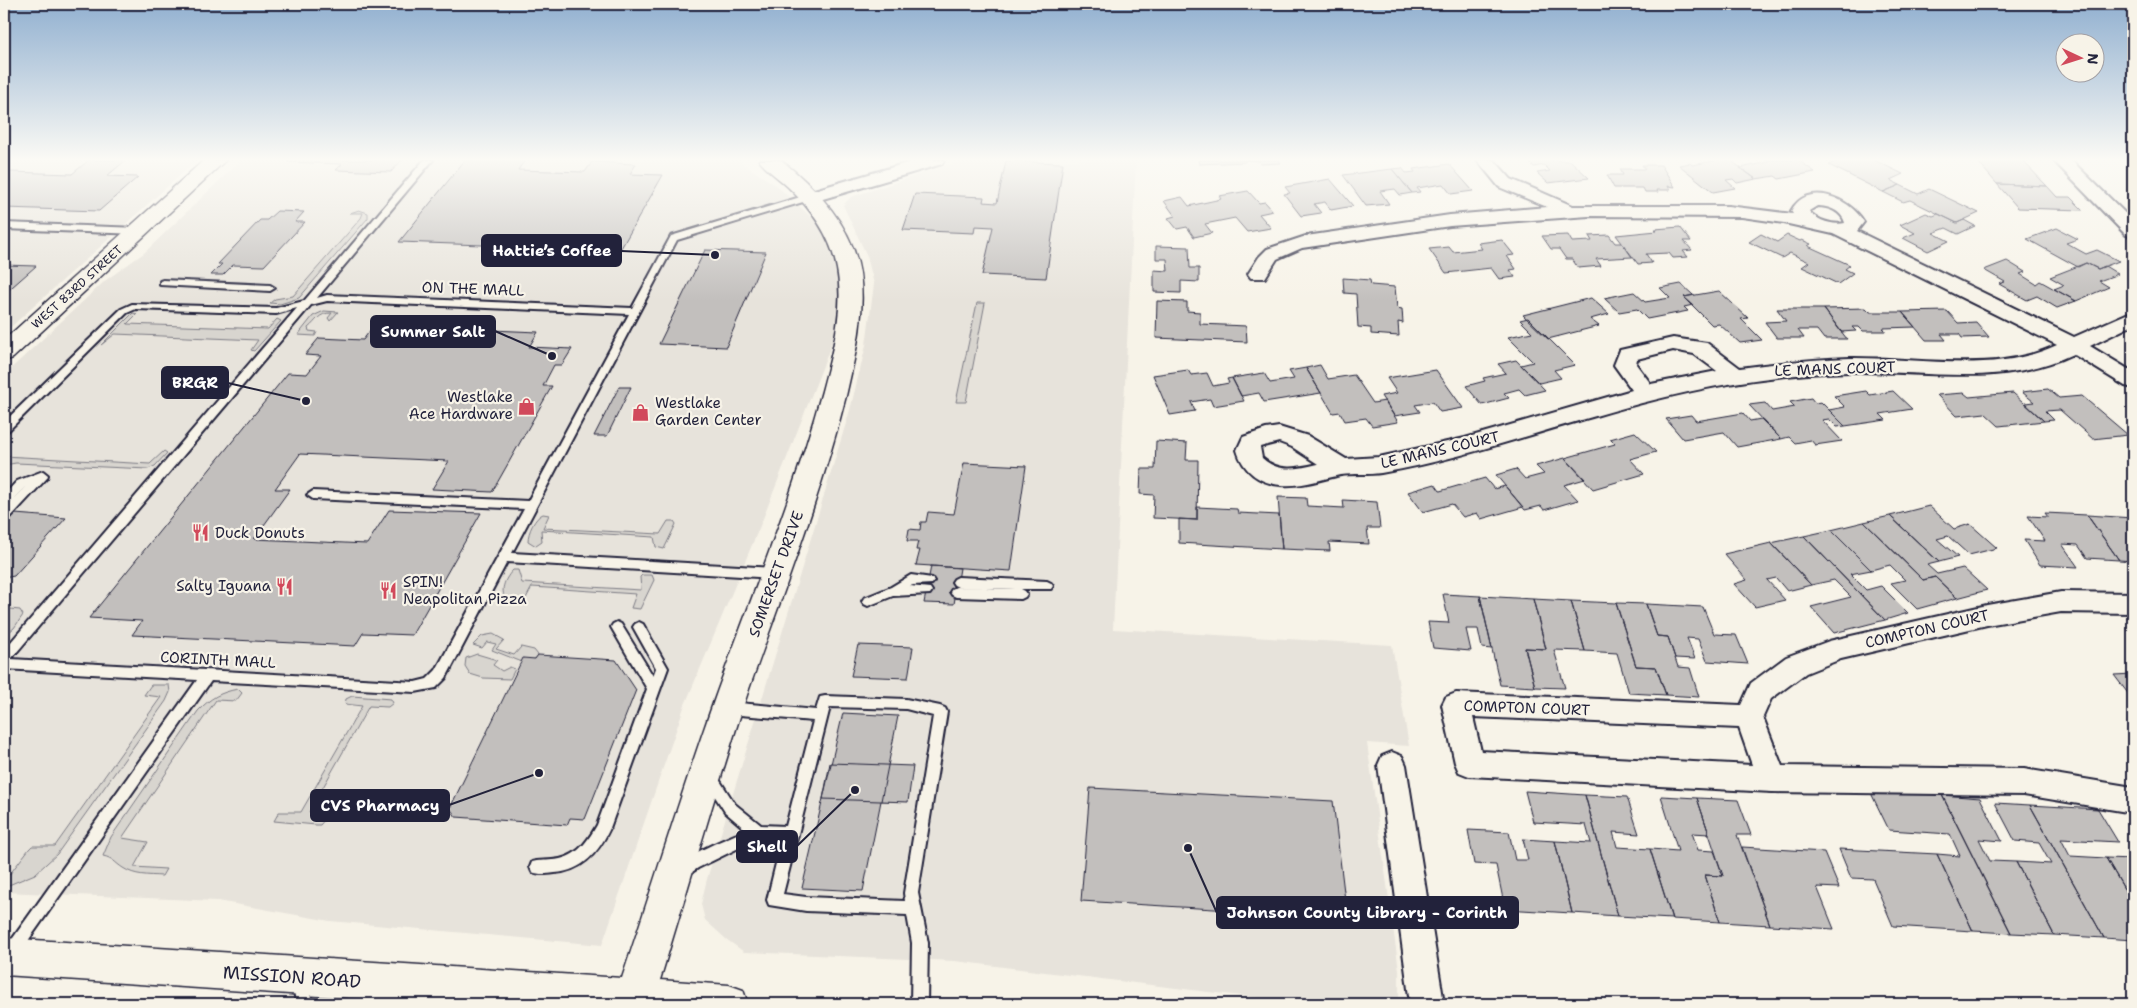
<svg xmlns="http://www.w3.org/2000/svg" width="2137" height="1008" font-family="'Shantell Sans',sans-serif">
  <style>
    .built { fill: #e7e3db }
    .green { fill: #d8d5cf; stroke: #7d7c85 }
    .building { fill: #c2bfbd; stroke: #22223b }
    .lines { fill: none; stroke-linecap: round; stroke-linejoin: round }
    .lane-casing { stroke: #22223b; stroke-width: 4 }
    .street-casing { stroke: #22223b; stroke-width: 4 }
    .secondary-casing { stroke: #22223b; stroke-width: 3 }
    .lane { fill: #f7f3e8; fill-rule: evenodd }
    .street { fill: #f7f3e8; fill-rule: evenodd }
    .secondary { fill: #f7f3e8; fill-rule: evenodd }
    .labels { text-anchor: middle; stroke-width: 4.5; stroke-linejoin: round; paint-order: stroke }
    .far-street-label { font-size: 12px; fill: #22223b; stroke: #f7f3e8 }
    .street-label { font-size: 15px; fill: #22223b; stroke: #f7f3e8 }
    .poi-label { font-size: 15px; fill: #22223b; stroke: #f7f3e8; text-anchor: start }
    .near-street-label { font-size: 18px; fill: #22223b; stroke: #f7f3e8 }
    .leader { fill: none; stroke: #22223b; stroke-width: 2 }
    .callout-dot { fill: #22223b; stroke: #f7f3e8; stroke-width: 2 }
    .callout { fill: #22223b; stroke: #22223b; stroke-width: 2 }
    .callout-label { font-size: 16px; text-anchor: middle; font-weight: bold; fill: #fff }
  </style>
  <rect width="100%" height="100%" fill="#f7f3e8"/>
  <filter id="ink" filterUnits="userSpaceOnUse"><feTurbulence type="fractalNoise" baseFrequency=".02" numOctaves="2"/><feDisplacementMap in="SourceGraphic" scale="10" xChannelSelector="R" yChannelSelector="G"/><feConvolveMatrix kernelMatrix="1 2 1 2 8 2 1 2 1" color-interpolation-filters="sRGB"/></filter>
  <g filter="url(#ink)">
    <path class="built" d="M4,160H197L4,333Z
      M241,160H737L777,186L820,225L838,269L839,315L830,348L762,521L684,707L602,945L330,921L218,901L4,892V375L106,280L144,253Z
      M963,160H1136L1113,629L1392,645L1409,746L1367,743L1399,970V999L1393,1004H1306L955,961L744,952L726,939L705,920L701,904L707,879L850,410L866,345L874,284L867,256L843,205L851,197Z"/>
    <path class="green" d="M359,210L368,213V218L299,298L280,304L270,303L275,299L293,296L361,218L363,213H350Z
      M977,303H985L966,402H956Z
      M324,311L338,312L330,321L328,318L332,313C318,313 317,321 308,328L309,331L317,332L315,336L298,335L313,316Z
      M133,313L137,314L127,324L268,329L277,319L281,321L254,351L251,350L258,340L115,334L101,345Z
      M164,451L167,453L155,466L148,469L16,463L4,465V456L150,464Z
      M543,514L549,515L543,528L660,534L668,521H674L676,524L664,549L656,547L654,537L541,530L542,542L536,546L528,541C528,532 535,517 543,514Z
      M513,570H518L522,583L641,590L640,577L642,575H652L654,580L640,609L631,608L636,594L532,587L524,602L518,604L506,599C499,590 506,577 513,570Z
      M10,609L20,610L23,615L14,628L4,636V611Z
      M493,634L504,640L496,649L514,655L521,647L534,650L538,655L535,659L522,662L492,650L496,644L487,642L482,648L473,645L482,636Z
      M477,654L497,660L493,665L502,671L510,667L515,669L510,679L483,678L470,674L465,666L466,658Z
      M151,685H169L170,692L166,701L57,854L35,874L4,887V875H9L29,849L32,846H55L161,697L144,695Z
      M238,689L242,693L236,701L216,700L122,838L148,842L134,867L166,869L162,876C148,875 135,876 123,868C115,863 113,858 103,856L111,837L198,711C210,698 221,692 238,689Z
      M352,696L391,699L393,703L388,707L369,706L309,812L325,813L326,818L320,825H316L274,821L279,812H301L362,706L345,704L346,699Z"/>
    <path class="building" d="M89,160H126L107,176L138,177L99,211L4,208V177L10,172L72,174Z
      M290,160H402L391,172L336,170L342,164L288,162Z
      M465,160H525L518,170L585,172L592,162L636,164L630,174L663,175L620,250L399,242Z
      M1198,160H1245V162L1199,164Z
      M1245,160H1279L1281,163L1260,164L1259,161Z
      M1527,160L1571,161L1589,178L1548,183L1537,173L1550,171L1544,165L1534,167Z
      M1719,160H1730L1756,179L1737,183L1733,179L1726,180L1735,188L1713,192L1679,165L1690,163L1692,165Z
      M1766,160H1798L1815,172L1779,179L1775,176L1756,179L1740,168L1769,162Z
      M1840,160H1874L1903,174L1890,180L1900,185L1883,192L1829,165Z
      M1976,160H2022L2047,186L1997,184Z
      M1006,161L1063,163L1046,278L982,275L993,227L975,226L974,233L903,230L915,194L984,197L983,202L997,203Z
      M1449,164L1473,191L1451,194L1443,184L1417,188L1420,192L1412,193L1392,169L1402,168L1406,173L1415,172L1413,169Z
      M1642,165H1661L1675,187L1668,186L1670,190H1657L1658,192H1645L1643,188H1614L1607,175H1623L1620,169H1645Z
      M1392,169L1412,193L1400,195L1395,189L1380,191L1389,204L1366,206L1343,175Z
      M1330,179L1353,206L1331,210L1325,202L1314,204L1321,213L1301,216L1284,194L1290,193L1285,187Z
      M1997,184L2047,186L2057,197H2070L2083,210L2018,208Z
      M1900,185L1918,194L1929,189L1979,213L1957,223L1910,200L1903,202L1883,192Z
      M1248,191L1259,203L1265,202L1273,211L1259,214L1271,228L1247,232L1235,218L1205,224L1212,233L1194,237L1187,227L1177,229L1168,218L1175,216L1164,201L1182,197L1189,206L1221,199L1219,196Z
      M277,211L304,212L295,222H305L264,266L233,265L223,275H211L222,264H218L260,220H267Z
      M1926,213L1933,216L1938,214L1957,223L1964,220L1975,226L1958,234L1946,228L1933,233L1949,241L1928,251L1903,238L1915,233L1900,225Z
      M1680,227L1691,241H1684L1692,250L1683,251L1688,257L1673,258L1669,253L1646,254L1652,263L1638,264L1616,235L1657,231L1655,229Z
      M2057,228L2078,239L2066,243L2086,254L2097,250L2119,261L2098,269L2086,263L2078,267L2027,239Z
      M1761,234L1777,242L1787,235L1800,241L1802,240L1811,244L1808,246L1850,265L1845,269L1853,273L1838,284L1802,267L1809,262L1790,253L1782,258L1749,242Z
      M1568,235L1572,242L1592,241L1589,236L1609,235L1615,243H1622L1632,257L1596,259L1601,266L1578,268L1572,259H1566L1559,249H1551L1542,236Z
      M1502,240L1514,255L1507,256L1516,269L1510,270L1515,277L1499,279L1491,268L1446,273L1429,249L1449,247L1453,252L1482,249L1478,243Z
      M1156,246L1189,247L1190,268H1199V282L1181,281V293L1154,292V270L1168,271L1167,259H1156Z
      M705,250L766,252L726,347L659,344Z
      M2007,261L2025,272L2020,274L2036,284L2040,281L2076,301L2057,308L2037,296L2027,300L1999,284L2005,282L1984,270Z
      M2086,263L2098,269L2105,266L2118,274L2099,281L2109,287L2076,301L2054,289L2064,285L2050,277Z
      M4,265L36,266L4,294Z
      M1343,278L1370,280L1371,285L1395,287L1397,308L1402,309L1403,323L1398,322L1399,336L1371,334V328L1358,327L1356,294L1344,293Z
      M1681,284L1693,295L1684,297L1693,305L1684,307L1688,311L1647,319L1637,309L1619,312L1604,298L1634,292L1645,302L1670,298L1660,288Z
      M1719,291L1748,318L1741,319L1762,340L1740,343L1719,324L1712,325L1684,297Z
      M1591,298L1609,314L1590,319L1599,326L1548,339L1523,315Z
      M1157,301L1187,302V311L1200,312V324L1246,326L1247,342L1156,338Z
      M1866,308L1870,312H1902L1915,327L1883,328L1886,331H1863L1859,327H1852L1856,331L1841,332L1824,309Z
      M1777,309H1824L1847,339H1824L1817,330H1798L1804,338H1777L1765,322L1786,321Z
      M1947,311L1958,323L1976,322L1989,337L1962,338L1959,334H1941L1946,340H1926L1902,312Z
      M1528,318L1575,365L1554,370L1561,378L1539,383L1521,365L1533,362L1508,337L1532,332L1520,320Z
      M374,325L538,332L529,347L572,349L562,365H554L543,386H552L492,492L432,489L449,461L300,454L275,489H290L254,539L367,544L389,510L481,513L412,635L363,633L355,646L132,635L142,621L89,618L288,373L307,374L321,356L305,355L319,338L363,340Z
      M1516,360L1545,390L1525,395L1519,389L1504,393L1509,398L1482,405L1466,386L1485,381L1483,378L1506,373L1498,364Z
      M1320,365L1328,379L1354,375L1373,403L1385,401L1398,422L1372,426L1366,418L1345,421L1340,412L1333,413L1306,368Z
      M1306,368L1321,393L1264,402L1259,393L1241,396L1232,378L1264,373L1270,383L1294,379L1289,371Z
      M1188,370L1191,375L1207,373L1213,386L1229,383L1227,379L1232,378L1244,401L1213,406L1210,399L1191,402L1195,411L1170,415L1153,375Z
      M1436,370L1463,408L1440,412L1433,402L1415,405L1420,412L1394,416L1381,396L1397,393L1387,378Z
      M619,387H631L607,436H594Z
      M2048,389L2059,398L2082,396L2128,435L2093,439L2060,410L2045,411L2054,420L2044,421L2025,403L2034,402L2022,392Z
      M1866,391L1870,395L1893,391L1912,409L1880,414L1886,420L1845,426L1829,410L1845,407L1834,396Z
      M1964,393L1969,397L2013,393L2044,421L1999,426L1985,413L1957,416L1937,395Z
      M1811,398L1815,403L1821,402L1845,426L1837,427L1829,419L1822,420L1842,441L1815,445L1811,440L1795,443L1789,437L1781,439L1749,405L1765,403L1772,411L1795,407L1790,402Z
      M1743,413L1750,421L1761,419L1781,439L1737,447L1724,432L1683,439L1666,419L1691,415L1696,421Z
      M1635,432L1656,452L1630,459L1644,474L1593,489L1565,458L1615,444L1610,439Z
      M1156,441L1187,443L1186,460H1198L1197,520L1153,518L1154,495L1140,494L1141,469H1155Z
      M1565,458L1585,479L1564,485L1578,500L1544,510L1541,506L1525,510L1496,475L1516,469L1525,479L1544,474L1536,466Z
      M964,463L1026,466L1011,571L916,565L920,550H916L918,541H907L909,529L920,530L921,522H926L928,512L954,514Z
      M1485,478L1494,489L1505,486L1523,507L1481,519L1477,513L1463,517L1452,504L1423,512L1408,492L1435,484L1440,491Z
      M1278,497L1306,498L1307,506L1344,508L1343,500L1377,502L1380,528H1367L1369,544L1329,542L1330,551L1282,549Z
      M1929,506L1954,529L1970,524L1997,548L1969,555L1948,536L1937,539L1958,557L1939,562L1890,516Z
      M1197,507L1237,509L1238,513L1279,515L1282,549L1179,543V519L1197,520Z
      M2045,513L2087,515L2119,560L2087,558L2078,545L2062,544L2078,567L2040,565L2024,540L2045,541L2028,516L2048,517Z
      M15,514L66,518L14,576L4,578V525Z
      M2087,515L2133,518V561L2119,560Z
      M1890,516L1939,562L1927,565L1937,574L1963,568L1987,590L1957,598L1935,577L1923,580L1864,522Z
      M1864,522L1923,580L1935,577L1957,598L1917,609L1891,583L1905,580L1890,565L1871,570L1831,530Z
      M1831,530L1871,570L1850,574L1866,590L1881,586L1908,613L1885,620L1804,536Z
      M1804,536L1885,620L1834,633L1811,607L1851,597L1834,580L1811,585L1771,543Z
      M1771,543L1811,585L1787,591L1776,578L1767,580L1785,600L1755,607L1734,584L1747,580L1724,554Z
      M931,566L960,568L954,604L924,603Z
      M1443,594L1480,596L1492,649L1482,648L1478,629H1466L1471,651L1433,648L1428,622L1449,623Z
      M1480,596L1533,599L1546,649L1525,648L1535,687L1500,685Z
      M1533,599L1571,601L1585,651L1554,650L1565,688L1535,687L1525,648L1546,649Z
      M1571,601L1616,603L1636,666L1656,667L1666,695L1629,693L1617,653L1585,651Z
      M1616,603L1646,604L1657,636L1668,637L1678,667L1690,668L1699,697L1666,695L1656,667L1636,666Z
      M1646,604L1703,607L1714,634L1736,635L1748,664L1707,661L1698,639L1687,638L1695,659L1675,658L1668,637L1657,636Z
      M858,645L913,647L908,678L851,676Z
      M538,655L616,660L636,690L585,819L570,818L567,825L456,817L450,808L523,658L535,659Z
      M2133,674V696H2130L2114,675Z
      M843,713L898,716L863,891L802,888Z
      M830,763L913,766L908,802L823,799Z
      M1090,788L1333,801L1347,917L1081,901Z
      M1525,791L1585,795L1618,916L1572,913L1555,841L1591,843L1586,825L1533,822Z
      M1870,791L1942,795L2011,933L1973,931L1937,854L1960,856L1950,834L1889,830Z
      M1585,795L1627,797L1639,834L1613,832L1617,847L1650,849L1672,919L1618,916Z
      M1942,795L1980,798L2002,841L1979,839L1990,861L2016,862L2054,935L2011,933Z
      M1661,796L1697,798L1709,834L1692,833L1698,850L1714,851L1723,876L1705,875L1720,922L1672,919L1650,849L1678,851Z
      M1697,798L1738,800L1751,835H1737L1770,925L1720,922L1705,875L1723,876Z
      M1995,803L2030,805L2104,938L2054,935L2016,862L2051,864L2039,843L2015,841Z
      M2030,805L2098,809L2118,842L2061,839L2070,856L2106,858L2133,904V940L2104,938Z
      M1468,830L1509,832L1515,860H1528L1523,839L1555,841L1572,913L1505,909L1496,865L1474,864Z
      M1742,847L1824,852L1839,888L1817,887L1834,929L1770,925Z
      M1839,849L1937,854L1973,931L1893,926L1873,879L1851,878Z
      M2106,858L2133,859V904Z"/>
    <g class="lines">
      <defs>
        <path id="lane" d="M424,160H433L317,298L327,295L632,308L671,236L807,195H813V199L677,240L512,553L775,568L779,570L781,573L779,576L775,578L507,562L446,678L436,688L415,692L211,681L18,955L13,958L8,955L5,950L8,945L197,680L4,669V650L297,308L276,314L136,309L127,313L8,431L4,432V422L121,309L132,304L276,308L304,301ZM327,301L629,314L528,501L313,491L307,495L313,499L524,509L436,670L427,679L415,682L11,659L311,305Z
          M4,223L139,228L143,231L139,234L4,229Z
          M163,280L270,285L275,288L270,291L160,285V281Z
          M43,471L48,475L47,478L8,520L4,521V510L26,486L8,505L4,506V495L17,481Z
          M911,575L932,578L934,581L932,584L913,585L910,586L930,588L932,591L930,594L893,596L868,606L864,604L862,601L864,598L891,587Z
          M958,577L1047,581L1051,583L1053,586L1051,589H1021L1025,591L1027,594L1025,597L1021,599L956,597L952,595L950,592L952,589L956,587L1015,589L958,587L954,585L952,582L954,579Z
          M617,622L621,624L653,676L656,668L633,627L635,624L639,622L643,624L668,668L610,828C599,852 583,871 555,873C547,874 539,875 532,872L530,867L532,862C538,860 545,861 552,860C575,859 586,844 597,825L647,689L611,627L613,624Z
          M825,696L906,699L940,706L945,708L947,712L918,893L928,943L927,1004H911L912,943L907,915L806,911L769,905L767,900L782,839L759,838L698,868L683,878L678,876L676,871C683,854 729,838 746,830L725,812L705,781L703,777L705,773L710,771L715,773L735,804L761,825L786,826L813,721L728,714L723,712L721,708L723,704L728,702L816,710L820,697ZM830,707L906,709L933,716L904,893L905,901L806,897L783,894Z
          M301,974L307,976L312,1004H296L293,982L295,976Z
          M408,987L414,989L416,995L414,1001L406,1004H382L384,998Z"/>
        <path id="street" d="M917,160H944L942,164L816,201H804L801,197L804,193Z
          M1477,160H1494L1511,179L1573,206H1728L1793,214L1791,211C1807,180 1850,198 1864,222L1857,231L2074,337L2133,311V325L2090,346L2133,372V388L2125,386L2073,354C2002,388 1924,370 1849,372C1758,374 1679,391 1592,417C1522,437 1452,461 1381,473C1368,475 1354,473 1341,475C1322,479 1301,487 1281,485C1259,483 1243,471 1237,450L1243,437L1266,429L1279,427L1308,436L1346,459L1379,457L1465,438L1632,390L1614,365L1620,350L1673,338L1707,343L1740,368C1777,363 1813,359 1850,358C1918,357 1994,375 2057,345L1833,234L1784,223L1742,217L1589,216L1450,226L1302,248L1277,259L1265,278H1251L1248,274L1259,257L1267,249L1306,236L1450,215L1547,207L1499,187ZM1817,206C1829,206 1842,211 1845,223C1833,226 1816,220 1809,211ZM1673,350L1694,354L1717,371L1651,384L1636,364L1637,359ZM1279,442L1292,447L1318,464C1297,469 1279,473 1262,458L1260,447Z
          M2053,160H2071L2133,221V236L2126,235Z
          M2061,592L2133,593V613L2061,612L1987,625L1841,659L1806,673L1771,699L1763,717L1782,766L2024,769L2133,787V813L2024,795L1772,792L1469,776L1459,772L1455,763L1442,705L1446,697L1456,693L1741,705L1751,683L1786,657L1829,641L1987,605ZM1473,717L1739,728L1752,765L1481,751Z
          M1392,752L1402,756L1406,765L1444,1004H1410L1378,765L1382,756Z"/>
        <path id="secondary" d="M204,160H226L13,358L4,361V340Z
          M759,160H781C817,189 853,226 860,274C866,314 855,356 846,396C821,496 783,592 749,689C717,785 690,883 660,980L729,985L743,990L748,1004H439L4,975V938L622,978C654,883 683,787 717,692C753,592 794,494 822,391C832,353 845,309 837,269C831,236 812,210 788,187C779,178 767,171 759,160Z"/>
      </defs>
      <use href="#lane" class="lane-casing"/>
      <use href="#street" class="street-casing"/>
      <use href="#secondary" class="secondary-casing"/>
      <use href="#lane" class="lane"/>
      <use href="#street" class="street"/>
      <use href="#secondary" class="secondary"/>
    </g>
  </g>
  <linearGradient id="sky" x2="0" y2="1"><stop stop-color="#91b0d0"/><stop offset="0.53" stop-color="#fbfaf5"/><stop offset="1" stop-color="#fbfaf5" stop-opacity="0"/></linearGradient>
  <rect width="2137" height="301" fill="url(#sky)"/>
  <defs>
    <symbol id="shop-bare" viewBox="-9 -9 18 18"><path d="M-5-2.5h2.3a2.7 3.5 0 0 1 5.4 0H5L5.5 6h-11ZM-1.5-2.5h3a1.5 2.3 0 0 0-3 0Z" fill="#d1495b" stroke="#f7f3e8" stroke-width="2.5" paint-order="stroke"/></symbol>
    <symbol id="restaurant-bare" viewBox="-9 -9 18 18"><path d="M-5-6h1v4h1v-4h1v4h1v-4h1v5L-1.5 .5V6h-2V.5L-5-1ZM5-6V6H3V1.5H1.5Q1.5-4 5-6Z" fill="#d1495b" stroke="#f7f3e8" stroke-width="2.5" paint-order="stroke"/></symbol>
  </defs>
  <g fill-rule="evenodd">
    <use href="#shop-bare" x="514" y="394" width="25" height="25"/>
    <use href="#shop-bare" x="628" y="400" width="25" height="25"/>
    <use href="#restaurant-bare" x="188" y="520" width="25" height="25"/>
    <use href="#restaurant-bare" x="272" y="574" width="25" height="25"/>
    <use href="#restaurant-bare" x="376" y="578" width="25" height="25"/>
  </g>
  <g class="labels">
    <g class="far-street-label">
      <text transform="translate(77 287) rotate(-42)" y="4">WEST 83RD STREET</text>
    </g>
    <g class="street-label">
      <text transform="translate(473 289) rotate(2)" y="5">ON THE MALL</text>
      <text transform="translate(1835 369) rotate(-2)" y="5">LE MANS COURT</text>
      <text transform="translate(1440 450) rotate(-13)" y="5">LE MANS COURT</text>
      <text transform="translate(776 574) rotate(-70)" y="5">SOMERSET DRIVE</text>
      <text transform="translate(1927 629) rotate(-13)" y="5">COMPTON COURT</text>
      <text transform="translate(218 660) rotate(3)" y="5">CORINTH MALL</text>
      <text transform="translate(1527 708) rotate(2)" y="5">COMPTON COURT</text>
    </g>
    <g class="poi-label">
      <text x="513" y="402" text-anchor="end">Westlake<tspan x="513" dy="17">Ace Hardware</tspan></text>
      <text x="655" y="408">Westlake<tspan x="655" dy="17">Garden Center</tspan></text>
      <text x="215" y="538">Duck Donuts</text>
      <text x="403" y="587">SPIN!<tspan x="403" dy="17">Neapolitan Pizza</tspan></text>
      <text x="271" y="591" text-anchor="end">Salty Iguana</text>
    </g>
    <g class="near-street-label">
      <text transform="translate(292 977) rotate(4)" y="6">MISSION ROAD</text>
    </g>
  </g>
  <path class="leader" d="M715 255L621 251M552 356L495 331M306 401L228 383M539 773L449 805M855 790L797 846M1188 848L1217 913"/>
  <g class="callout-dot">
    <circle cx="715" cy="255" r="5"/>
    <circle cx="552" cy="356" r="5"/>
    <circle cx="306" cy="401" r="5"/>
    <circle cx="539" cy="773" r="5"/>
    <circle cx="855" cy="790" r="5"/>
    <circle cx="1188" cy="848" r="5"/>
  </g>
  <g class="callout">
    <rect x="482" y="235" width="139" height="31" rx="5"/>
    <rect x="371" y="316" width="124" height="31" rx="5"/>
    <rect x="162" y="367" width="66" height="31" rx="5"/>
    <rect x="311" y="790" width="138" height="31" rx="5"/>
    <rect x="737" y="831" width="60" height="31" rx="5"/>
    <rect x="1217" y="897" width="301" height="31" rx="5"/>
  </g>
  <g class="callout-label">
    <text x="552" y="256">Hattie’s Coffee</text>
    <text x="433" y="337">Summer Salt</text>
    <text x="195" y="388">BRGR</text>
    <text x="380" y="811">CVS Pharmacy</text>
    <text x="767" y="852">Shell</text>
    <text x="1367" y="918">Johnson County Library - Corinth</text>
  </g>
  <rect width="2137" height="1008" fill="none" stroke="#f7f3e8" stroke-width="20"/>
  <rect x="10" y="10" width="2117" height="988" fill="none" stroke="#22223b" stroke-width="2" filter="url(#ink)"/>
  <g transform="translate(2080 58) rotate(94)"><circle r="24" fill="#f7f3e8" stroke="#a29fa3"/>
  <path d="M0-4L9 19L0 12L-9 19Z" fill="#d1495b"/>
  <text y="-8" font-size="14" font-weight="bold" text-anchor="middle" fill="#22223b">N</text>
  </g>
</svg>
